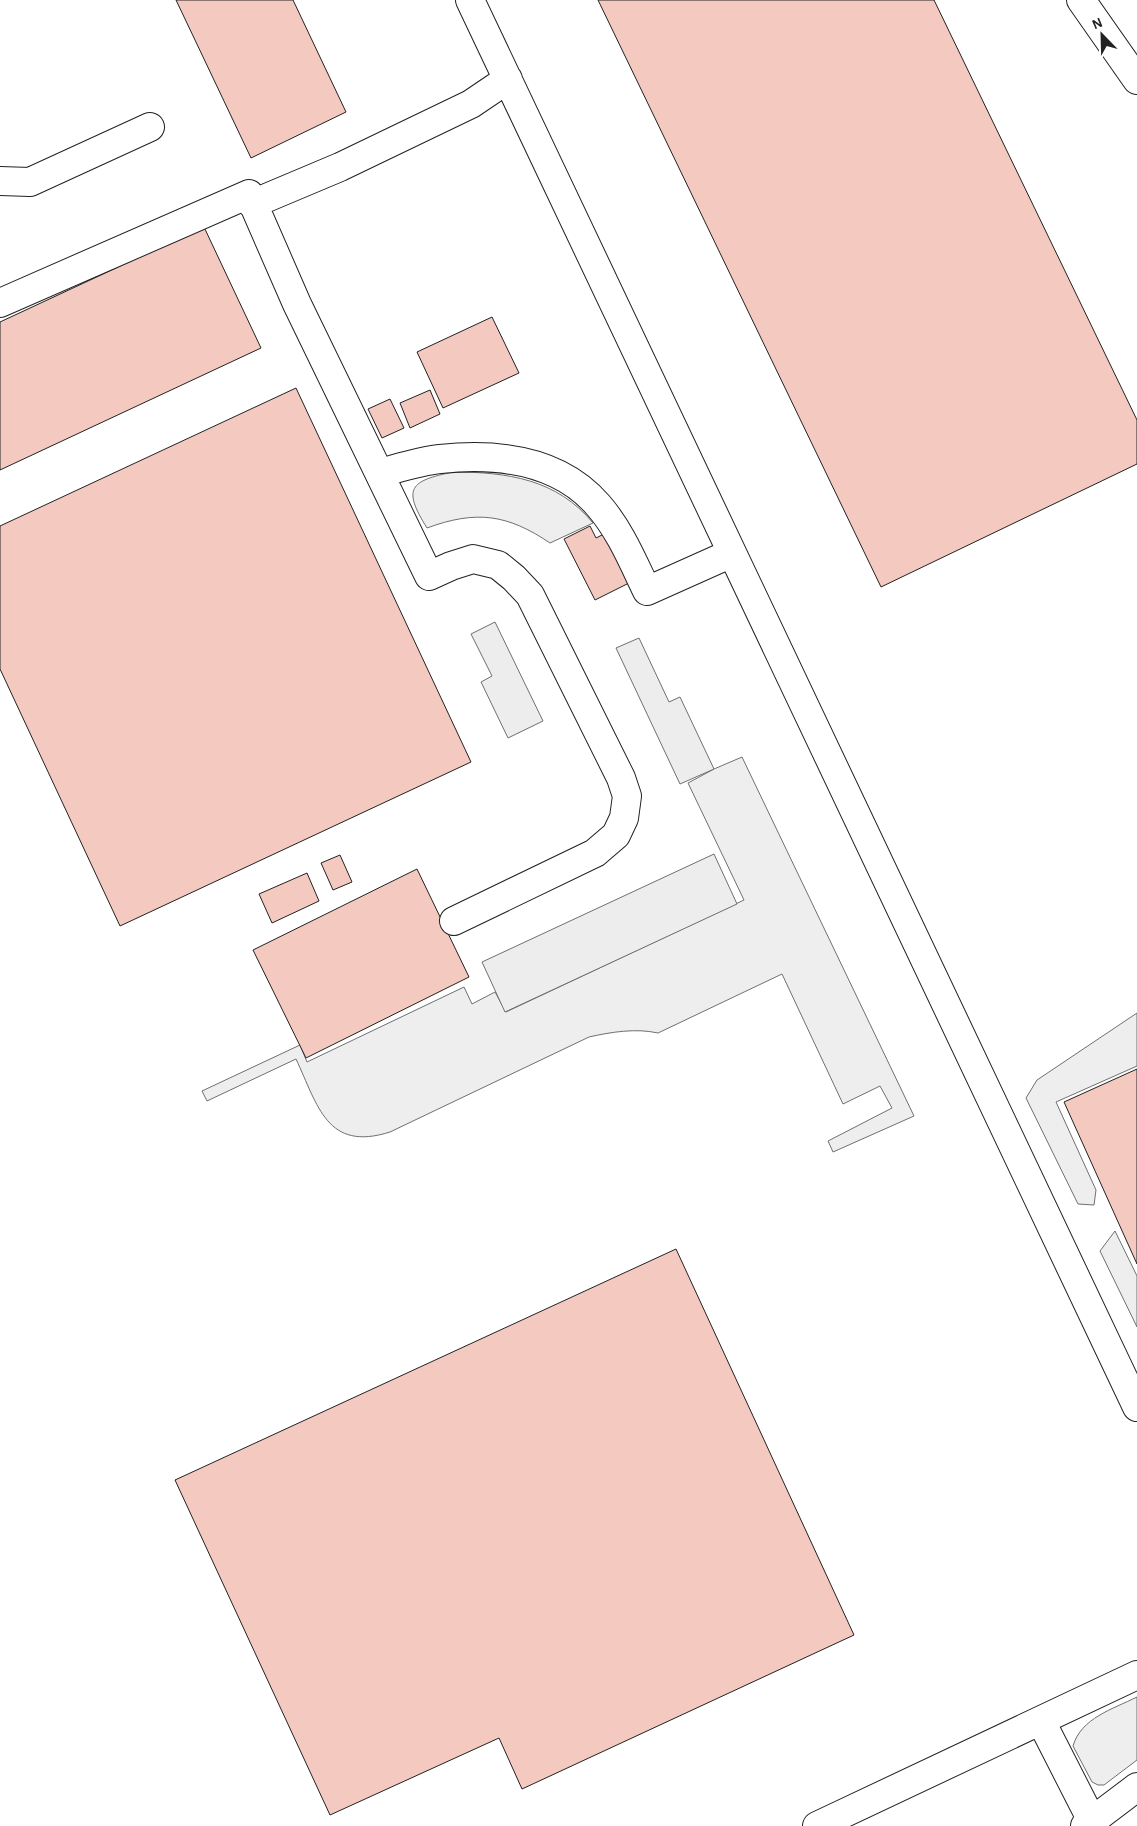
<svg xmlns="http://www.w3.org/2000/svg" width="1137" height="1826" font-family="'Alegreya Sans',sans-serif">
  <style>
    .green { fill: #eee; stroke: #6f6f6f }
    .parking { fill: #ededed; stroke: #6f6f6f }
    .building { fill: #f3c9c0; stroke: #222 }
    .lines { fill: none; stroke-linecap: round; stroke-linejoin: round }
    .minor-casing { stroke: #222; stroke-width: 30 }
    .minor { stroke: #fff; stroke-width: 28 }
  </style>
  <rect width="100%" height="100%" fill="#fff"/>
  <path class="green" d="M453,472C507,472 557,479 593,523L550,543C507,514 476,510 427,528C402,488 410,481 453,472Z
    M742,757L914,1116L833,1152L828,1141L892,1108L880,1086L843,1104L782,974L658,1033C636,1028 611,1032 589,1037L390,1132C327,1152 318,1106 296,1059L207,1101L202,1091L300,1045L307,1062L464,987L472,1004L495,992L506,1012L744,900L688,783L714,769Z
    M1137,1013V1066L1056,1102L1096,1190L1094,1205L1078,1204L1026,1098L1037,1080Z
    M1115,1231L1137,1276V1327L1100,1251Z
    M1137,1697V1760L1104,1785H1098L1092,1782L1073,1746C1081,1718 1113,1709 1137,1697Z"/>
  <path class="parking" d="M495,622L543,721L508,738L481,682L492,676L471,634Z
    M639,638L669,702L680,697L714,769L680,784L616,648Z
    M714,854L737,904L505,1012L482,962Z"/>
  <path class="building" d="M176,0H293L346,112L251,158Z
    M598,0H934L1137,420V464L881,587Z
    M204,227L261,348L0,470V322Z
    M492,317L519,373L443,408L417,352Z
    M296,388L471,762L120,926L0,669V526Z
    M430,390L440,414L410,428L400,403Z
    M390,399L404,428L382,438L368,409Z
    M590,526L596,538L606,533L631,582L595,600L564,539Z
    M340,855L352,882L333,890L321,863Z
    M417,869L469,977L306,1058L253,950Z
    M307,873L319,901L272,923L259,894Z
    M1137,1069V1264L1064,1102Z
    M676,1249L854,1635L522,1789L499,1738L330,1815L175,1480Z"/>
  <g class="lines">
    <defs>
      <path id="minor" d="M470,0L1137,1407
        M1081,0L1137,80
        M0,181L30,182L150,127
        M252,204L340,167L471,104L508,79
        M0,303L249,194L297,304L429,576L451,566L473,559L498,565L514,578L530,595L621,778L627,796L624,818L616,835L595,853L454,921
        M380,473C399,468 420,461 440,459C497,453 558,459 598,505C620,530 633,562 647,591L732,553
        M1041,1721L1092,1821L1085,1826
        M817,1826L1137,1675
        M1094,1826L1092,1821L1137,1787"/>
    </defs>
    <use href="#minor" class="minor-casing"/>
    <use href="#minor" class="minor"/>
  </g>
  <g transform="translate(1102 35) rotate(337)" stroke="#ffffff" stroke-width="4" paint-order="stroke">
  <path d="M0-4L9 19L0 12L-9 19Z" fill="#222222"/>
  <text y="-8" font-size="14" font-weight="bold" text-anchor="middle" fill="#222222">N</text>
  </g>
</svg>
